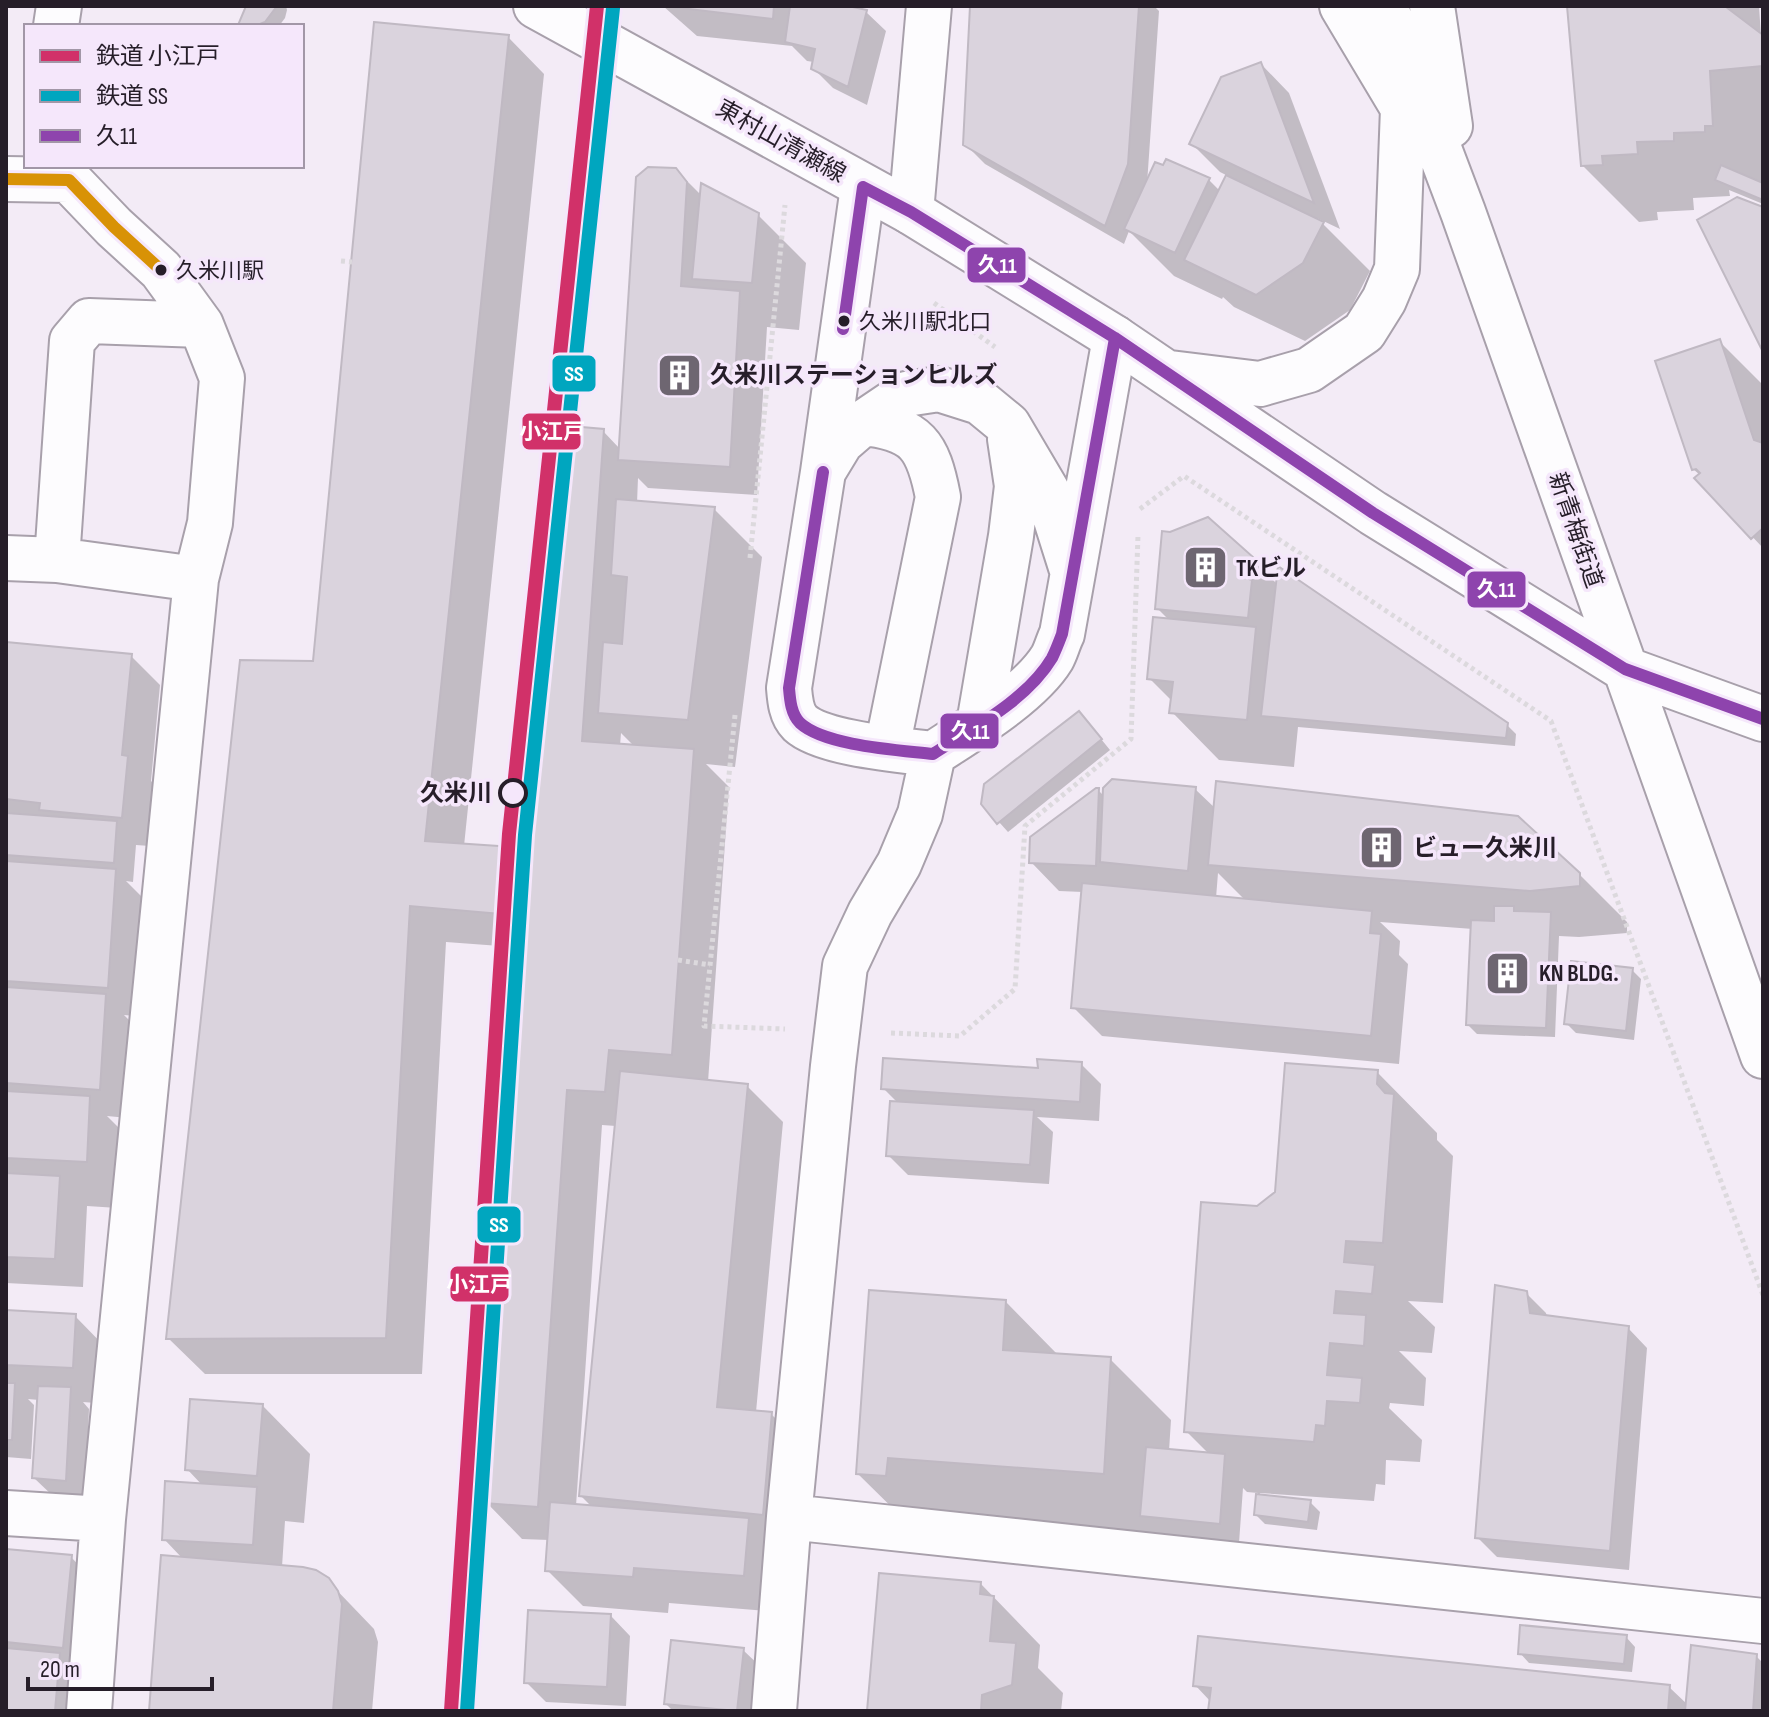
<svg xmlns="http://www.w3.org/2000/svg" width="1769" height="1717" font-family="'Sofia Sans Condensed','Noto Sans JP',sans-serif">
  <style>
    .shadow { fill: #0003; fill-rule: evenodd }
    .building { fill: #dad3dd; stroke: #c0b9c3; stroke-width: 2 }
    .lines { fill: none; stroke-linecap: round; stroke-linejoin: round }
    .minor-casing { stroke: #a8a0ab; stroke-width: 48 }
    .major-casing { stroke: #a8a0ab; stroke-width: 48 }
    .path { stroke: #dcd9dd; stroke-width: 5; stroke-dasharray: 4 4; stroke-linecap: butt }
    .minor { stroke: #fdfcfe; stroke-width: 44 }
    .major { stroke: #fdfcfe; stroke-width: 44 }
    .bus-1-casing { stroke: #f5e7fb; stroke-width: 18 }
    .bus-2-casing { stroke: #f5e7fb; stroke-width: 18 }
    .bus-1 { stroke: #8e44ad; stroke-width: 12 }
    .bus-2 { stroke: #d89206; stroke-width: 12 }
    .rail-1-casing { stroke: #f5e7fb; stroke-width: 20 }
    .rail-2-casing { stroke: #f5e7fb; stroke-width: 20 }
    .rail-1 { stroke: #d13169; stroke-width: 14 }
    .rail-2 { stroke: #00a6bf; stroke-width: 14 }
    .bus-dot { fill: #261e29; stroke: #f5e7fb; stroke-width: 3 }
    .stop-dot { fill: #f5e7fb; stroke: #261e29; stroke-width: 4 }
    .labels { text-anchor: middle; stroke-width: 7; stroke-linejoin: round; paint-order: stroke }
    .bus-label { font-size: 22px; fill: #261e29; stroke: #f5e7fb; text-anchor: start }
    .street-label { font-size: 24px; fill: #261e29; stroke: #f5e7fb }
    .poi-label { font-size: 24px; font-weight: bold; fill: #261e29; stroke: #f5e7fb; text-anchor: start }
    .stop-label { font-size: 24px; font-weight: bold; fill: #261e29; stroke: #f5e7fb; text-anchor: end }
    .line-badge { stroke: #f5e7fb; stroke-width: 3 }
    .badge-label { font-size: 22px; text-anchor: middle; font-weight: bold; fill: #fff }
  </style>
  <rect width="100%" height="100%" fill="#f3ebf6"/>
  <path class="shadow" d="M248,6H286L287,10L285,18L279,26H242L241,24Z
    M663,6H838L866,12L886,31L867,105L833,88L813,68L814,62L807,61L792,46L697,36Z
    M972,6H1154L1159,11L1147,184L1209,180L1220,191L1228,176L1220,172L1191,143L1261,64L1289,93L1340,229L1317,218L1370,271L1350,310L1305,341L1234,307L1223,297L1222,299L1174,276L1129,231L1124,244L985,164L965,144Z
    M1569,6H1759L1761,36L1763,38V182H1757L1763,185V204L1729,190L1730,196L1693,198L1694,210L1657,212L1658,220L1639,222L1583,166Z
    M508,37L544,74L464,846L532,851L603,431L620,449L676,170L702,196L758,215L806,263L799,330L767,327L757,495L648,488L638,478L637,503L714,509L762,557L735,767L706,764L729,787L708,1082L747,1086L783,1122L756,1412L771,1414L808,1450L780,1612L669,1603L668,1613L583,1606L547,1570L549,1540L522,1539L486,1502L525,948L446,942L422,1374H205L168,1338L315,663ZM621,733L635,747L620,746ZM602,1125L616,1126L581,1496L593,1508L576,1506Z
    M1720,342L1763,385V548L1697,478L1700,475L1693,469Z
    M1252,559L1278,585L1506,724L1516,734L1515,746L1298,727L1294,767L1219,760L1172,712L1173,702L1150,679L1170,621L1157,608Z
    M6,644L131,656L160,685L151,781L156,786L150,846L136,845L133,882L126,881L144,899L136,1016L124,1015L134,1025L128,1118L107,1116L137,1146L133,1209L87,1206L83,1287L6,1283Z
    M1088,723L1110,750L1008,832L999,822Z
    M1195,789L1216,809L1579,874L1627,922V933L1579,937L1559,936L1555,1037L1477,1034L1468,1025L1473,929L1380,922L1400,941L1399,955L1408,964L1399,1064L1102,1036L1073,1007L1083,892L1059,891L1031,862L1098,790L1105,797ZM1218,873L1246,901L1216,898Z
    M1632,970L1641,979L1634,1040L1576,1033L1566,1023Z
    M1081,1064L1101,1084L1099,1121L1037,1117L1053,1132L1049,1184L908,1175L888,1155L898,1103L883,1088Z
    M1377,1072L1437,1133V1140L1453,1156L1443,1303L1408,1301L1435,1327L1432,1353L1399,1351L1426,1378L1424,1406L1390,1403L1389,1408L1422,1440L1420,1462L1386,1460L1385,1485L1376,1484L1374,1501L1260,1493L1259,1496L1310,1502L1320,1512L1317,1530L1265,1524L1256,1515L1258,1493L1247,1492L1243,1488L1239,1543L1159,1533L948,1518L919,1534L858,1474L1006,1302L1059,1356L1110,1359L1171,1420L1169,1451L1209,1454L1186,1431L1257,1208L1277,1193Z
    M1526,1293L1546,1313L1547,1318L1628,1328L1647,1348L1629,1570L1497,1557L1477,1537Z
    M6,1312L75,1316L111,1353L108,1404L83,1402L89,1409L85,1499L54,1497L34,1478L39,1400L28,1399L34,1405L31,1459L6,1457Z
    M263,1406L310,1454L304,1523L285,1521L282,1567L327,1580L374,1629L378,1642L372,1711H151L183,1559L164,1539L203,1486L187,1469Z
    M6,1551L71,1557L90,1577L82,1666L69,1665L79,1675L75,1711H6Z
    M981,1584L1040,1645L1038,1668L1063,1693L1061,1711H869Z
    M611,1616L630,1636L626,1706L546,1702L526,1682Z
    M1626,1637L1635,1647L1632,1672L1529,1663L1520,1653Z
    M743,1650L763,1669L758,1711H673L666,1704Z
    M1756,1656L1763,1663V1711H1210L1211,1702L1195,1685L1669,1687L1688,1705Z"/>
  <path class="building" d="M246,6H277L265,22L255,26L238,25Z
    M664,6H774L773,19Z
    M790,6H848L867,10L848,87L811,69L815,49L785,42Z
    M970,6H1139L1128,164L1105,226L963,145Z
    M1567,6L1726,7L1763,35V66L1710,71L1713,126H1705V132L1674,133V141L1637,142L1638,154L1602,156L1603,165L1581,166Z
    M374,22L509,35L425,841L530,848L559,425L604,429L582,741L694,749L672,1055L609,1050L605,1092L567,1090L538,1507L484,1503L525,916L410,906L386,1338L166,1339L240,660L313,661Z
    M1261,62L1314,203L1189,144L1221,77Z
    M1166,159L1210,178L1175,253L1124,229L1155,162L1163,165Z
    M1721,165L1763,183V200L1715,180Z
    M648,167L676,168L687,182L681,286L740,291L730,467L618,460L636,177Z
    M1226,175L1324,222L1303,263L1256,295L1184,260Z
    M701,183L759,213L752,283L692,279Z
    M1737,197L1763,207V352L1697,220Z
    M1720,339L1754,440L1763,443V528L1751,539L1694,478L1700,473L1696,469L1692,470L1655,361Z
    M616,499L715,507L688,720L598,713L603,642L622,644L627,577L611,575Z
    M1208,517L1253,557L1249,579L1252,580L1248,618L1155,609L1162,531L1170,532Z
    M1278,566L1508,723L1506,738L1261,716Z
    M1153,617L1256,627L1247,720L1169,713L1173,682L1147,679Z
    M6,642L132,654L122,755L128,756L122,818L39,810L40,803L6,799Z
    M1079,711L1102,739L997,824L981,804L984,784Z
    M1112,779L1196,787L1188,871L1100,862L1103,788Z
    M1216,781L1518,816L1580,873V886L1530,891L1208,865Z
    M1096,788H1099L1096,866L1029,863L1030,837Z
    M6,813L117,821L114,863L6,855Z
    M6,861L116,869L108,988L6,981Z
    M1082,883L1372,911L1370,933L1381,934L1371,1036L1071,1008Z
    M1494,906H1514V911L1551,912L1546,1028L1466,1025L1471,920L1494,921Z
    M1571,961L1633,968L1626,1031L1564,1024Z
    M6,987L106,994L100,1090L6,1083Z
    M883,1058L1038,1068L1037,1059L1082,1062L1080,1102L881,1089Z
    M1285,1063L1378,1070L1377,1084L1385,1093L1394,1094L1383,1243L1346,1241L1344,1262L1375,1265L1372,1294L1336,1291L1334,1313L1366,1315L1364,1346L1330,1343L1327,1375L1362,1378L1360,1403L1327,1401L1325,1426L1316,1425L1314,1442L1184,1432L1201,1202L1257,1206L1275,1192Z
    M620,1071L748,1084L717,1407L772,1412L763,1515L579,1496Z
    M6,1091L90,1096L87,1162L6,1158Z
    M890,1101L1034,1110L1030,1165L886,1156Z
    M6,1173L60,1176L55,1259L6,1257Z
    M1495,1285L1527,1291L1530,1313L1629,1326L1610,1551L1475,1538Z
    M869,1290L1006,1300L1003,1350L1111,1357L1104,1474L888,1458L886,1476L856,1474Z
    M6,1310L76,1314L73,1368L6,1365Z
    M6,1383H15L12,1440H6Z
    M38,1386L71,1387L66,1481L32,1478Z
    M190,1399L263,1404L257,1476L185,1470Z
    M1146,1447L1225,1454L1220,1524L1140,1516Z
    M165,1481L257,1487L253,1545L162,1540Z
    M1256,1494L1311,1500L1308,1522L1254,1515Z
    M550,1502L749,1518L744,1576L634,1568L633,1577L545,1571Z
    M6,1549L72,1555L63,1648L6,1642Z
    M161,1555L303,1567L316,1570L329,1578L338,1591L342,1604L333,1711H149Z
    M879,1573L981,1582L980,1594L994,1596L990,1641L1016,1643L1012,1685L982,1695L981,1711H867Z
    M528,1610L611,1614L607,1687L524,1683Z
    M1520,1625L1627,1635L1624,1664L1518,1654Z
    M1198,1636L1670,1685L1668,1711H1208L1211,1688L1193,1686Z
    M671,1640L744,1648L737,1711L664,1704Z
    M1691,1645L1757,1654L1753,1711H1685Z
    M6,1648L60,1653L55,1711H6Z"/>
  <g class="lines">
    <defs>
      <path id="minor" d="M56,26L59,6
        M6,179L69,180L114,227L161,270L201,325L222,378L210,523L196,579L57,560L6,558
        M863,187L823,472L789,688C790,700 791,714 800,723C823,744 901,750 933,754C968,731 1030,694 1052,658C1056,651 1058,642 1062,634L1115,338
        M911,212L929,6
        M863,423C917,429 928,445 938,497L887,748
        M824,470L841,442L863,423L906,394L939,389L980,402L1008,425L1047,491L1071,567
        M57,560L72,341L89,321L201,325
        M979,724L1011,536L1017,486L1010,439
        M6,1513L103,1519
        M789,1517L1763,1621
        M89,1711L103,1519L196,579
        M774,1711L789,1517L833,1066L845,966L870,913L899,864L920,814L933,754"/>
      <path id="major" d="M536,6L911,212L1115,338L1373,513L1625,669L1763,719
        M1342,6L1400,103
        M1385,6L1463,212L1763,1056
        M1432,6L1450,126
        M1170,373L1260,384L1309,370L1364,332L1384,300L1397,269L1403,108"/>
    </defs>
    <use href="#minor" class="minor-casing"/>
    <use href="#major" class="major-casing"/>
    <path class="path" d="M341,261L352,262
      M934,303L995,347
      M1140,509L1184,476L1551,721L1763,1295
      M750,558L785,205
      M735,715L704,1026L785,1029
      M678,960L710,965
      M891,1033L960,1036L1015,989L1025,826L1131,739L1138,535"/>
    <use href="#minor" class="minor"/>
    <use href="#major" class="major"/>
    <defs>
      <path id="bus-1" d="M843,329L863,187L911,212L1115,338L1373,513L1625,669L1763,719
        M823,472L789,688C790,700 791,714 800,723C825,746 899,750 933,754C973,728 1027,700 1052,658C1056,650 1059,642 1062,634L1115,338"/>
      <path id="bus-2" d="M6,179L69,180L114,227L161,270"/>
    </defs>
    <use href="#bus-1" class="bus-1-casing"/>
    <use href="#bus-2" class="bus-2-casing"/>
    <use href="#bus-1" class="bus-1"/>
    <use href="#bus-2" class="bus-2"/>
    <defs>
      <path id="rail-1" d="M451,1711L509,834L597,6"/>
      <path id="rail-2" d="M467,1711L525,835L613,8"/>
    </defs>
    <use href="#rail-1" class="rail-1-casing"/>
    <use href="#rail-2" class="rail-2-casing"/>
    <use href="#rail-1" class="rail-1"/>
    <use href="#rail-2" class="rail-2"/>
  </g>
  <defs>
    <symbol id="building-square" viewBox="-11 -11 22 22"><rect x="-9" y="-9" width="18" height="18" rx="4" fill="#6e6671" stroke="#f5e7fb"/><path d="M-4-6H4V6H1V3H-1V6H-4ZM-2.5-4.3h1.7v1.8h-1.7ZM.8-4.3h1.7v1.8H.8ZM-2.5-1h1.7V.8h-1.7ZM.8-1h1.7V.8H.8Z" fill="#fff"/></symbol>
  </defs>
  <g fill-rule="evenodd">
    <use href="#building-square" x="654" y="350" width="51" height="51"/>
    <use href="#building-square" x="1180" y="542" width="51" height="51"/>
    <use href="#building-square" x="1356" y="822" width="51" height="51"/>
    <use href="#building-square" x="1482" y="948" width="51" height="51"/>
  </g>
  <g class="bus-dot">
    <circle cx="161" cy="270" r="7"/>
    <circle cx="844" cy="321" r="7"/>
  </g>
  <circle class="stop-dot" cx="513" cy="793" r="13"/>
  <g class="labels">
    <g class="bus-label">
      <text x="176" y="278">久米川駅</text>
      <text x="859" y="329">久米川駅北口</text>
    </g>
    <g class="street-label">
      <text transform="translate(781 141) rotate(29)" y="8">東村山清瀬線</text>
      <text transform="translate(1576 530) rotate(71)" y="8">新青梅街道</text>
    </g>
    <g class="poi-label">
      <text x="710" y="383">久米川ステーションヒルズ</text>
      <text x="1236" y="576">TKビル</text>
      <text x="1413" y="856">ビュー久米川</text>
      <text x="1539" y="981">KN BLDG.</text>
    </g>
    <g class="stop-label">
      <text x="492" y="801">久米川</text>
    </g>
  </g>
  <g class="line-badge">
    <rect x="966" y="246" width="61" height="38" rx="8" fill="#8e44ad"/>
    <rect x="551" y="354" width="46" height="39" rx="8" fill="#00a6bf"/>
    <rect x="521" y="412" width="61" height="39" rx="8" fill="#d13169"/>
    <rect x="1466" y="570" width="61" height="39" rx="8" fill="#8e44ad"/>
    <rect x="939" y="712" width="61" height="38" rx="8" fill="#8e44ad"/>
    <rect x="476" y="1205" width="46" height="39" rx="8" fill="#00a6bf"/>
    <rect x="449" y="1265" width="61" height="38" rx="8" fill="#d13169"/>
  </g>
  <g class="badge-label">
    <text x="997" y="273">久11</text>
    <text x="574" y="381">SS</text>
    <text x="552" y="439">小江戸</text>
    <text x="1496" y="597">久11</text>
    <text x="970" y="739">久11</text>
    <text x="499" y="1232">SS</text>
    <text x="479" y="1292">小江戸</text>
  </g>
  <rect width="1769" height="1717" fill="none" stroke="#261e29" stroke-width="16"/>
  <rect x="24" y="24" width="280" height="144" fill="#f5e7fb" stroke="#a297a7" stroke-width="2"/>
  <rect x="40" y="50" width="40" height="12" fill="#d13169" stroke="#a297a7" stroke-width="2"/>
  <text x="96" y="64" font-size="24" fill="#261e29">鉄道 小江戸</text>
  <rect x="40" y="90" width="40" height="12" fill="#00a6bf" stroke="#a297a7" stroke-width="2"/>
  <text x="96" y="104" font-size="24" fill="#261e29">鉄道 SS</text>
  <rect x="40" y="130" width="40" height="12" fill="#8e44ad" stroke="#a297a7" stroke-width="2"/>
  <text x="96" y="144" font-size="24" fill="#261e29">久11</text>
  <path d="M28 1677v12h184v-12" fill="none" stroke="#261e29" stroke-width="4"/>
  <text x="40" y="1677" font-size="24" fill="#261e29" stroke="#f5e7fb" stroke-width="6" paint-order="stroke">20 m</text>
</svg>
